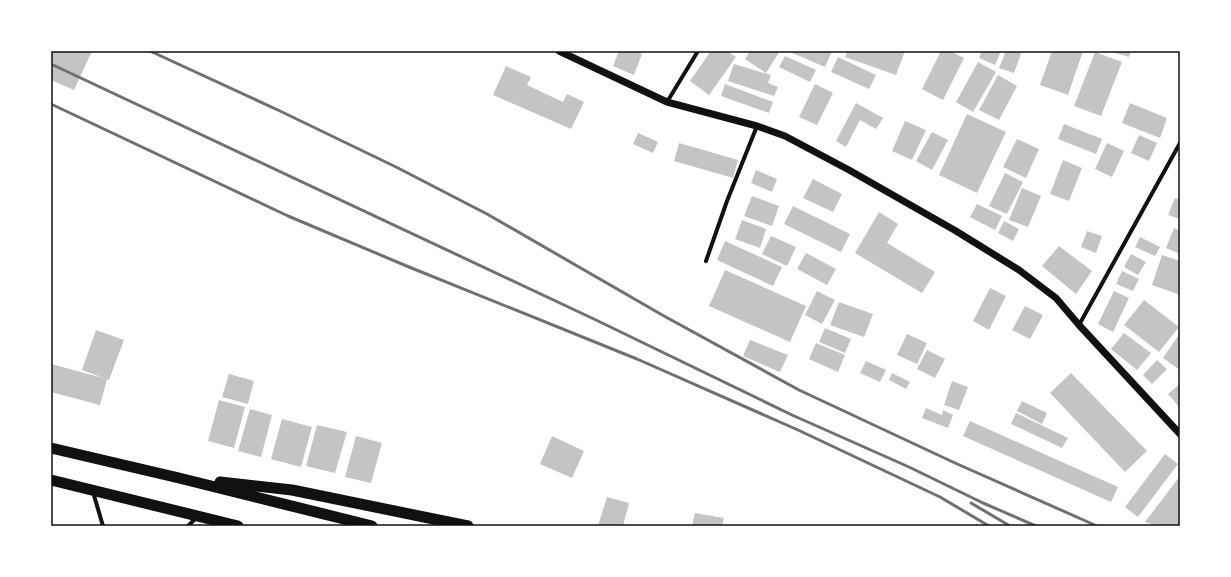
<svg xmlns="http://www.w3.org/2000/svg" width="1231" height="577" font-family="'Golos Text',sans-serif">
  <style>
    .building { fill: #c4c4c4 }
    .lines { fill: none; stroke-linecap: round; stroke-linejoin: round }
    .minor { stroke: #111; stroke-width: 4 }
    .tertiary { stroke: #111; stroke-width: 7 }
    .trunk { stroke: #111; stroke-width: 11 }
    .rail { stroke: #707070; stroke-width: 3 }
    .neatline { fill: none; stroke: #111; stroke-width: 1.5 }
  </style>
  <rect width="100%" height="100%" fill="#fff"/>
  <path class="building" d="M51,51H92L74,90L51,80Z
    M619,51H636L642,54L634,75L613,66Z
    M711,51H727L736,57L709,95L690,81Z
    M750,51H780L766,73L745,59Z
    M790,51H832L825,67L790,52Z
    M847,51H905L896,75L845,57Z
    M941,51H950L964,58L943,100L922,89Z
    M982,51H1001L995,65L979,58Z
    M1006,51H1022L1014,73L999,68Z
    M1052,51H1083L1068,95L1040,85Z
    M1109,51H1131L1129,57Z
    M1095,52L1122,62L1101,116L1074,106Z
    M785,56L816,70L810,82L779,67Z
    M838,57L876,75L869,89L831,72Z
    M978,62L996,72L973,112L956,102Z
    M734,64L771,75L768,83L778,87L774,96L728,81Z
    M506,66L531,77L527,85L563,102L567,94L584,102L571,129L493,95Z
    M998,75L1017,86L999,120L979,110Z
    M725,84L773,102L769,113L721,96Z
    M815,84L833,93L817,125L799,117Z
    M856,103L883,118L876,129L860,120L846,147L836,141Z
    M1130,103L1167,118L1160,138L1122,123Z
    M967,114L1006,132L977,193L939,175Z
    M905,121L926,130L912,160L892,151Z
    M1064,124L1102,139L1096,154L1058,139Z
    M932,132L948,140L932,170L916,161Z
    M638,133L658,142L653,153L633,144Z
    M1139,135L1157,143L1149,161L1131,153Z
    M1017,139L1039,149L1026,178L1003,167Z
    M679,143L738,160L733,178L674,161Z
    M1107,143L1124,151L1112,177L1095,169Z
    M1063,160L1082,168L1069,201L1050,194Z
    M756,170L777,179L772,192L751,183Z
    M1005,173L1023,182L1007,214L989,206Z
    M813,179L842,194L833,212L803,198Z
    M1022,188L1041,196L1028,227L1009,220Z
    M752,196L779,206L772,226L744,216Z
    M1175,198L1180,200V219L1168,215Z
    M977,204L1002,216L995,230L970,217Z
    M793,206L850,234L841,252L784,224Z
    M879,212L898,224L887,243L935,272L922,293L855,253Z
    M742,220L766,229L760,248L735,239Z
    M1004,221L1019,229L1013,241L998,233Z
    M1174,228L1180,231V254L1166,248Z
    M1087,231L1102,236L1096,253L1081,247Z
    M771,236L796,247L787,266L762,254Z
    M1140,237L1160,247L1155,256L1135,247Z
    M725,241L782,267L773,286L717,260Z
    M1059,246L1092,271L1076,294L1042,266Z
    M806,253L836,269L827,285L797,269Z
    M1131,254L1146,262L1138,275L1124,267Z
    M1162,255L1180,261V295L1152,285Z
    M725,270L806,306L790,342L709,306Z
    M1122,271L1139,279L1133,291L1116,284Z
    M990,288L1006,296L989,330L973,321Z
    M817,291L835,300L822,324L805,315Z
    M1114,291L1129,298L1113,332L1098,324Z
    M1144,300L1179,327L1159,352L1124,325Z
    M839,302L873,314L864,337L830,325Z
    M1025,306L1043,315L1030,339L1012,330Z
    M825,328L851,339L845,353L819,342Z
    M96,330L124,340L109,380L82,370Z
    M1124,333L1151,353L1137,370L1111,349Z
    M1180,333V370L1163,358Z
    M907,334L927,343L917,364L897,355Z
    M750,340L788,355L780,372L743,356Z
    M816,343L845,355L838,372L809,359Z
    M927,350L945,359L935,378L917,369Z
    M1157,360L1167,369L1152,384L1143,375Z
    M866,361L886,370L880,382L860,373Z
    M51,364L107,379L100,405L51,392Z
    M892,373L910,382L906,389L889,380Z
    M1071,373L1147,451L1125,472L1050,393Z
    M229,374L254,381L248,404L222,397Z
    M952,381L968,387L959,410L944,405Z
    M1180,384V408L1168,394Z
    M219,400L245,407L234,448L208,441Z
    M1022,401L1047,413L1042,424L1017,411Z
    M926,408L942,415L943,410L953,415L948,428L922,418Z
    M250,409L272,415L261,457L238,451Z
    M1016,413L1068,438L1062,448L1011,424Z
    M282,419L312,427L301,467L271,459Z
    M970,421L1118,487L1111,502L963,436Z
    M317,425L347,432L335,473L306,466Z
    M356,436L382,443L371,483L345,477Z
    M552,436L584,451L572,478L540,464Z
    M1165,454L1178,464L1138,517L1125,507Z
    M1180,476V526H1157L1145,522Z
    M607,497L629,503L623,526H598Z
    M695,513L724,518L722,526H692Z"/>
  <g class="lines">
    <path class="minor" d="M667,102L698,51
      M706,261L727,201L757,126
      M1079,325L1180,143
      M93,492L103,526
      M188,526L196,518"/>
    <path class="tertiary" d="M559,51L667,102L757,126L785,136L849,170L956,231L1019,270L1056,298L1079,325L1180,434"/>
    <path class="trunk" d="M51,448L179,478L372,526
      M51,480L238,526
      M220,482L292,490L468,526"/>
    <path class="rail" d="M150,51L280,111L396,167L487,214L664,316L799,390L955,463L1097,526
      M51,64L596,320L792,415L909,467L983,503L1036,526
      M51,104L288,216L409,267L637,359L798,430L940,497L989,526
      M971,503L1010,526"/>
  </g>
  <rect width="1231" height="577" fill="none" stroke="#ffffff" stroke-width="104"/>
  <rect x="52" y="52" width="1127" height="473" class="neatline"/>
</svg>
